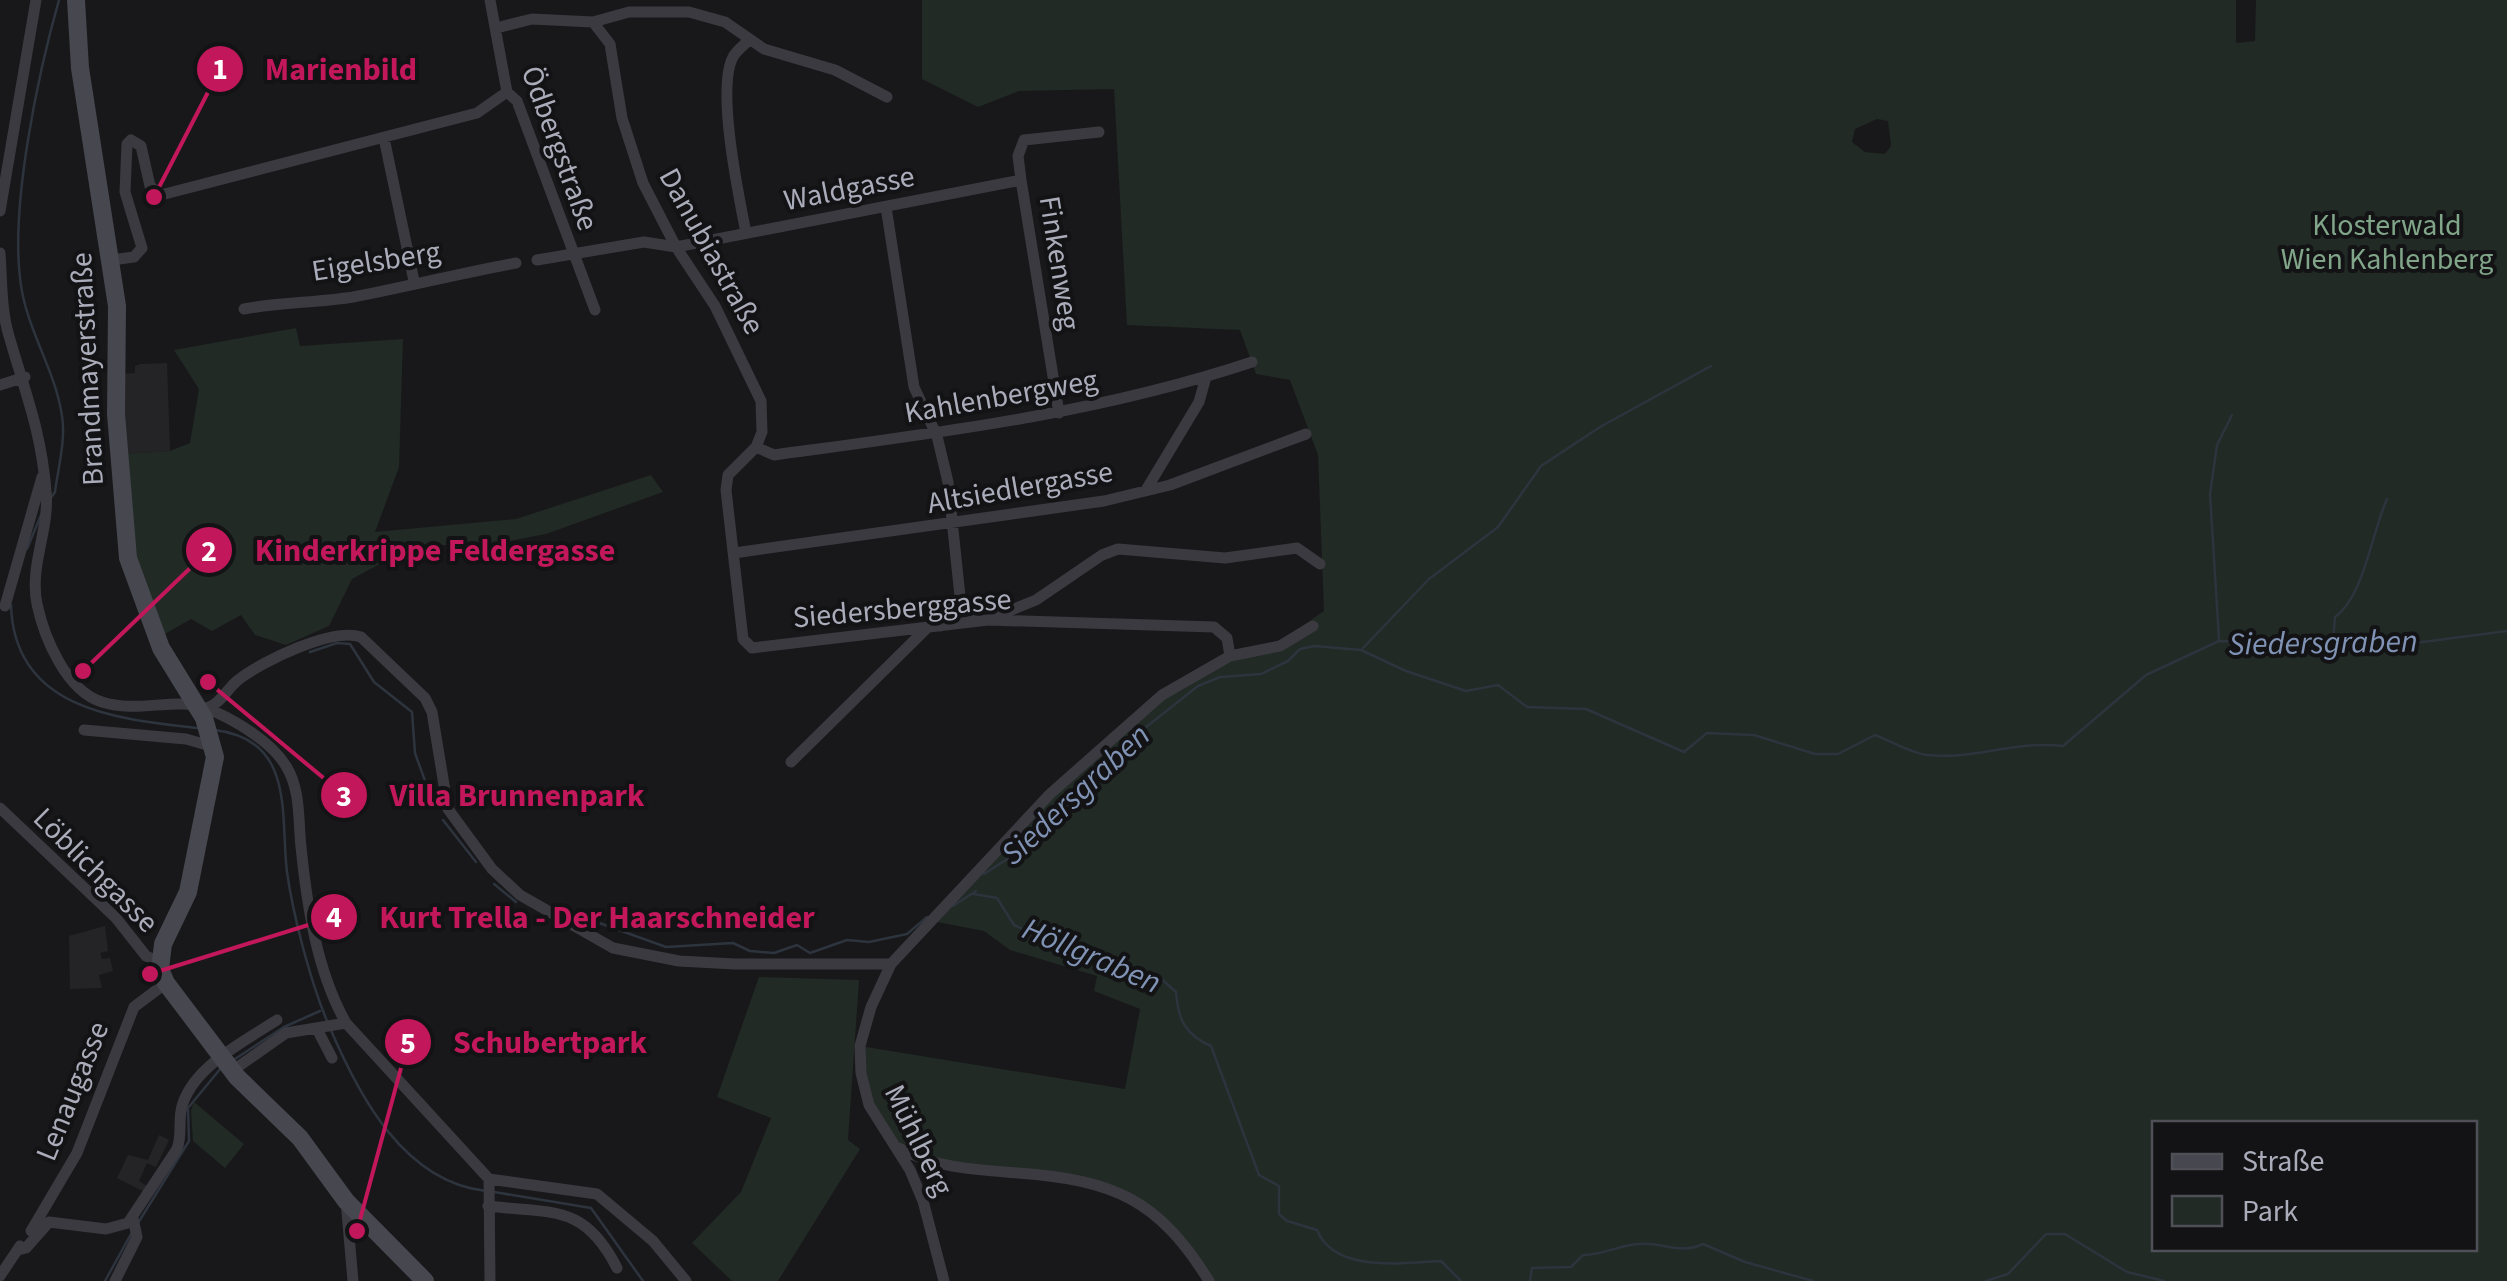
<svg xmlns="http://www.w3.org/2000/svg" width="2507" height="1281" font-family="'Source Sans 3',sans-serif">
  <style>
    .built { fill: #242427 }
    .green { fill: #212a24; fill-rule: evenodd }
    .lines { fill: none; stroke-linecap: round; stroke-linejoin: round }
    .stream { stroke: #2d343e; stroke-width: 2.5 }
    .minor { stroke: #3b3a41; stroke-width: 11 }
    .secondary { stroke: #46474f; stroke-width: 18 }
    .labels { text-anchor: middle; stroke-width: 8; stroke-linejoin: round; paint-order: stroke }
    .street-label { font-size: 30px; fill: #aaacba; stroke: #131315 }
    .park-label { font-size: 30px; fill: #80a589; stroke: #131315 }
    .water-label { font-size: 32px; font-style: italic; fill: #8093b5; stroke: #131315 }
    .leader { fill: none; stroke: #c2185b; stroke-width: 4 }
    .callout-dot { fill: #c2185b; stroke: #131315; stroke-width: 4 }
    .mark-label { font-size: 30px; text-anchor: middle; font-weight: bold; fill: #fff }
    .callout-label { font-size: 32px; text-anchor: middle; font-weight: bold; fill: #c2185b; stroke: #131315; stroke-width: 8; stroke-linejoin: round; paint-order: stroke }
  </style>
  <rect width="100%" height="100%" fill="#18181a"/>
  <path class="built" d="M167,363L170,451L124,454L122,374L135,373V366L140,364Z
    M105,926L108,951L100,953L102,959L110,958L113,971L99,975L102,988L70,989L69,936Z
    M159,1135L169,1140L156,1167L147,1163L139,1181L150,1188L147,1193L117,1178L128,1155L148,1160Z"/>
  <path class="green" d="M922,0H2236V43L2255,41L2256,0H2507V1281H1209L1167,1225L1121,1191L913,1156L879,1125L860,1046L1125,1089L1140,1009L1094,991L1097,976L1010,950L984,931L937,922L1031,815L1162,697L1230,660L1278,643L1324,611L1318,455L1290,380L1256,374L1240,330L1127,325L1114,89L1019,91L978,107L922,79ZM1877,119L1888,121L1891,146L1885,154L1865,152L1852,142L1855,129ZM2154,1124H2474V1248H2154Z
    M296,328L300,346L403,339L399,467L375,532L516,519L651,475L663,492L546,534L489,545H415L352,579L329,626L286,645L255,635L241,615L212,631L191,619L165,634L135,570L124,454L170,451L190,443L199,389L174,350Z
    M759,977L859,980L848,1140L860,1149L778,1281H732L692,1243L741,1192L771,1118L717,1097Z
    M194,1102L244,1144L225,1168L193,1141L191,1111Z"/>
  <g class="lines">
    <path class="stream" d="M50,499L55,492C58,469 66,439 62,416C55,368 25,328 20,278C11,202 38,74 59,0
      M27,549L41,515
      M11,605C14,709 115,719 197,728
      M2219,639L2210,494L2217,445L2232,415
      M2333,641L2335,617C2364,596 2371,535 2387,499
      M1363,648L1429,579L1498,527L1541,466L1600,427L1711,366
      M310,652L337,643L350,644L374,682L412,712L415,753L433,803
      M215,730C296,740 280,816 287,872C293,915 310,980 327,1021
      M443,820L476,862
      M984,874L1031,844L1058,812L1080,798V783L1100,772L1102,762L1198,686L1220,677L1261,674L1288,661L1300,649L1314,646L1361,650L1406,671L1466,691L1498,685L1527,707L1586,709L1684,752L1707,733L1754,735L1815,754H1838L1875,735C1891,741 1910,753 1927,755C1974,760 2018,740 2063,746L2146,675L2219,641L2415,643L2507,631
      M494,884L516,902
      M974,894L997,898L1014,925L1031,933L1063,936L1119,965L1157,975L1176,992C1178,1019 1185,1035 1211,1046L1259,1175L1279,1186V1214L1287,1221L1317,1230C1334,1273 1402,1263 1441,1261L1461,1281
      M953,906L976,891
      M566,911L666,947L733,943L750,951L774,953L797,945L810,953L847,940L869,942L907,934L927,917
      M330,1028C359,1096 404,1182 486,1191
      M232,1061L284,1027L320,1011
      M494,1192L591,1208L643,1281
      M138,1223L189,1141L188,1108L221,1068
      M105,1281L131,1234
      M1530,1281L1532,1268L1571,1267L1583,1255C1604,1255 1619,1245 1639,1244C1663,1242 1680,1255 1703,1244L1745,1262L1813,1281
      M1986,1281L2008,1274L2046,1234H2065L2127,1272L2164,1281"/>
    <path class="minor" d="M490,0L507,92L517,101L595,310
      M593,22L629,12H689L725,22L764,49L835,70L887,97
      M496,28L532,19L593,22L610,44L622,118L643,183L676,247L715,306L761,401L762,432L756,447L728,475L726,490L743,639L752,648L988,620L1214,627L1227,638L1230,656
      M384,138L414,281
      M1021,180L1059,413
      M886,207L914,387L937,436L948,482L960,596L977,621
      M0,211L36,0
      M746,233C739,197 716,89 733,57C736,51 744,45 749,40
      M0,253C2,280 1,310 9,336C25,392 41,430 46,491C50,529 29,566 37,604C44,637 66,691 102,702C130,711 157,703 185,704C216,706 270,739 286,766C301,790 298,820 301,847C307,906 317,972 346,1023L489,1179L597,1194L653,1241L686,1281
      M111,260L134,257L142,248L125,192L127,144L131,140L141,146L150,186L161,195L477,113L507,92
      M537,260L644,242L676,247L1021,180L1018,156L1024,140L1099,132
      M244,309C281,302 316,303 353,297C407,287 461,273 516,263
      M0,385L25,377
      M756,447L774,455C936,433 1096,414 1252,362
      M1146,490L1199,402L1206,377
      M734,553L1104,501L1170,485L1306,434
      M5,606L42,477
      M992,618L1036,600L1102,555L1118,549L1225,558L1297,548L1320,564
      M940,626L960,596
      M202,709C220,706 225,691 238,680C262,661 333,627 361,637L425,698L432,712L448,809L492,869L520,895L613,948L679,961L735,964H891
      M84,730L186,739L214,747
      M791,762L927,628
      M0,808L116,918L146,956L160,962
      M318,1031L332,1058
      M232,1071L286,1033L346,1023
      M899,1148C934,1168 978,1170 1018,1173C1114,1180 1158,1199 1209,1281
      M489,1179L490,1281
      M346,1201L353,1281
      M488,1206C552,1214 584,1203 617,1268
      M31,1231L77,1153L134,1007L166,983
      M18,1250L26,1248L49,1222L106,1229L128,1223L177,1149C183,1133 177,1119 183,1103C196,1065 245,1041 277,1020
      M0,1276L20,1246
      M115,1281L137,1237L133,1218
      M944,1281L923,1201L910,1170L869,1105L861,1073L860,1046L871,1007L891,964L1050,794L1162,695L1230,656L1280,646L1313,626"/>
    <path class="secondary" d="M76,0L80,68L117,306L116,414L128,558L161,648L204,718L215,757L188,892L163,944L160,969L166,983L237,1077L300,1138L346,1201L425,1281"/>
  </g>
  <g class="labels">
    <g class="street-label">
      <text transform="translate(560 148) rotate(70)" y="10">Ödbergstraße</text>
      <text transform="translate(849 188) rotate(-11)" y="10">Waldgasse</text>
      <text transform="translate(712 251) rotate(61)" y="10">Danubiastraße</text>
      <text transform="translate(376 261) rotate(-9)" y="10">Eigelsberg</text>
      <text transform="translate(1060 263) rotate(81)" y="10">Finkenweg</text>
      <text transform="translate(87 369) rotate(-93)" y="10">Brandmayerstraße</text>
      <text transform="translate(1001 396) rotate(-10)" y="10">Kahlenbergweg</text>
      <text transform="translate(1020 487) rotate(-10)" y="10">Altsiedlergasse</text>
      <text transform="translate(902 608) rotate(-5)" y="10">Siedersberggasse</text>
      <text transform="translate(96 870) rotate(45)" y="10">Löblichgasse</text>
      <text transform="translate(72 1091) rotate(-68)" y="10">Lenaugasse</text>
      <text transform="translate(919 1140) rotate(64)" y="10">Mühlberg</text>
    </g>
    <g class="park-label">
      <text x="2387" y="235">Klosterwald<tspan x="2387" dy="34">Wien Kahlenberg</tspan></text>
    </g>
    <g class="water-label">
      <text transform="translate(2323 642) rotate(-1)" y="11">Siedersgraben</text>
      <text transform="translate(1075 794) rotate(-43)" y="11">Siedersgraben</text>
      <text transform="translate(1092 955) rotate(23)" y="11">Höllgraben</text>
    </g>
  </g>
  <path class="leader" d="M154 197L220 69M83 671L209 550M208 682L344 795M150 974L334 917M357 1231L408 1042"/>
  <g class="callout-dot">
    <circle cx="154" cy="197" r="10"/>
    <circle cx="83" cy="671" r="10"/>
    <circle cx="208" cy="682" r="10"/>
    <circle cx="150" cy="974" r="10"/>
    <circle cx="357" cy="1231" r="10"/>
    <circle cx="220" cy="69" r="25"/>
    <circle cx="209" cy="550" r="25"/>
    <circle cx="344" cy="795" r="25"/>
    <circle cx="334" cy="917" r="25"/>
    <circle cx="408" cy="1042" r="25"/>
  </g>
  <g class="mark-label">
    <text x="220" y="79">1</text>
    <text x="209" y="561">2</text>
    <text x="344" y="806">3</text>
    <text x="334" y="927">4</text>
    <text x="408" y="1053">5</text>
  </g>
  <g class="callout-label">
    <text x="341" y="80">Marienbild</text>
    <text x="435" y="561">Kinderkrippe Feldergasse</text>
    <text x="517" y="806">Villa Brunnenpark</text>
    <text x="597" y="928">Kurt Trella - Der Haarschneider</text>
    <text x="550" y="1053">Schubertpark</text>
  </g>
  <rect x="2152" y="1121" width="325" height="130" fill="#131315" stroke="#4f5057" stroke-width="2.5"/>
  <rect x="2172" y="1154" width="50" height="15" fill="#46474f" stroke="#4f5057" stroke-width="2.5"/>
  <text x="2242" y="1171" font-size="30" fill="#aaacba">Straße</text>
  <rect x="2172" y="1196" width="50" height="30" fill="#212a24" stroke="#4f5057" stroke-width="2.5"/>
  <text x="2242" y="1221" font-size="30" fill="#aaacba">Park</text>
</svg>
